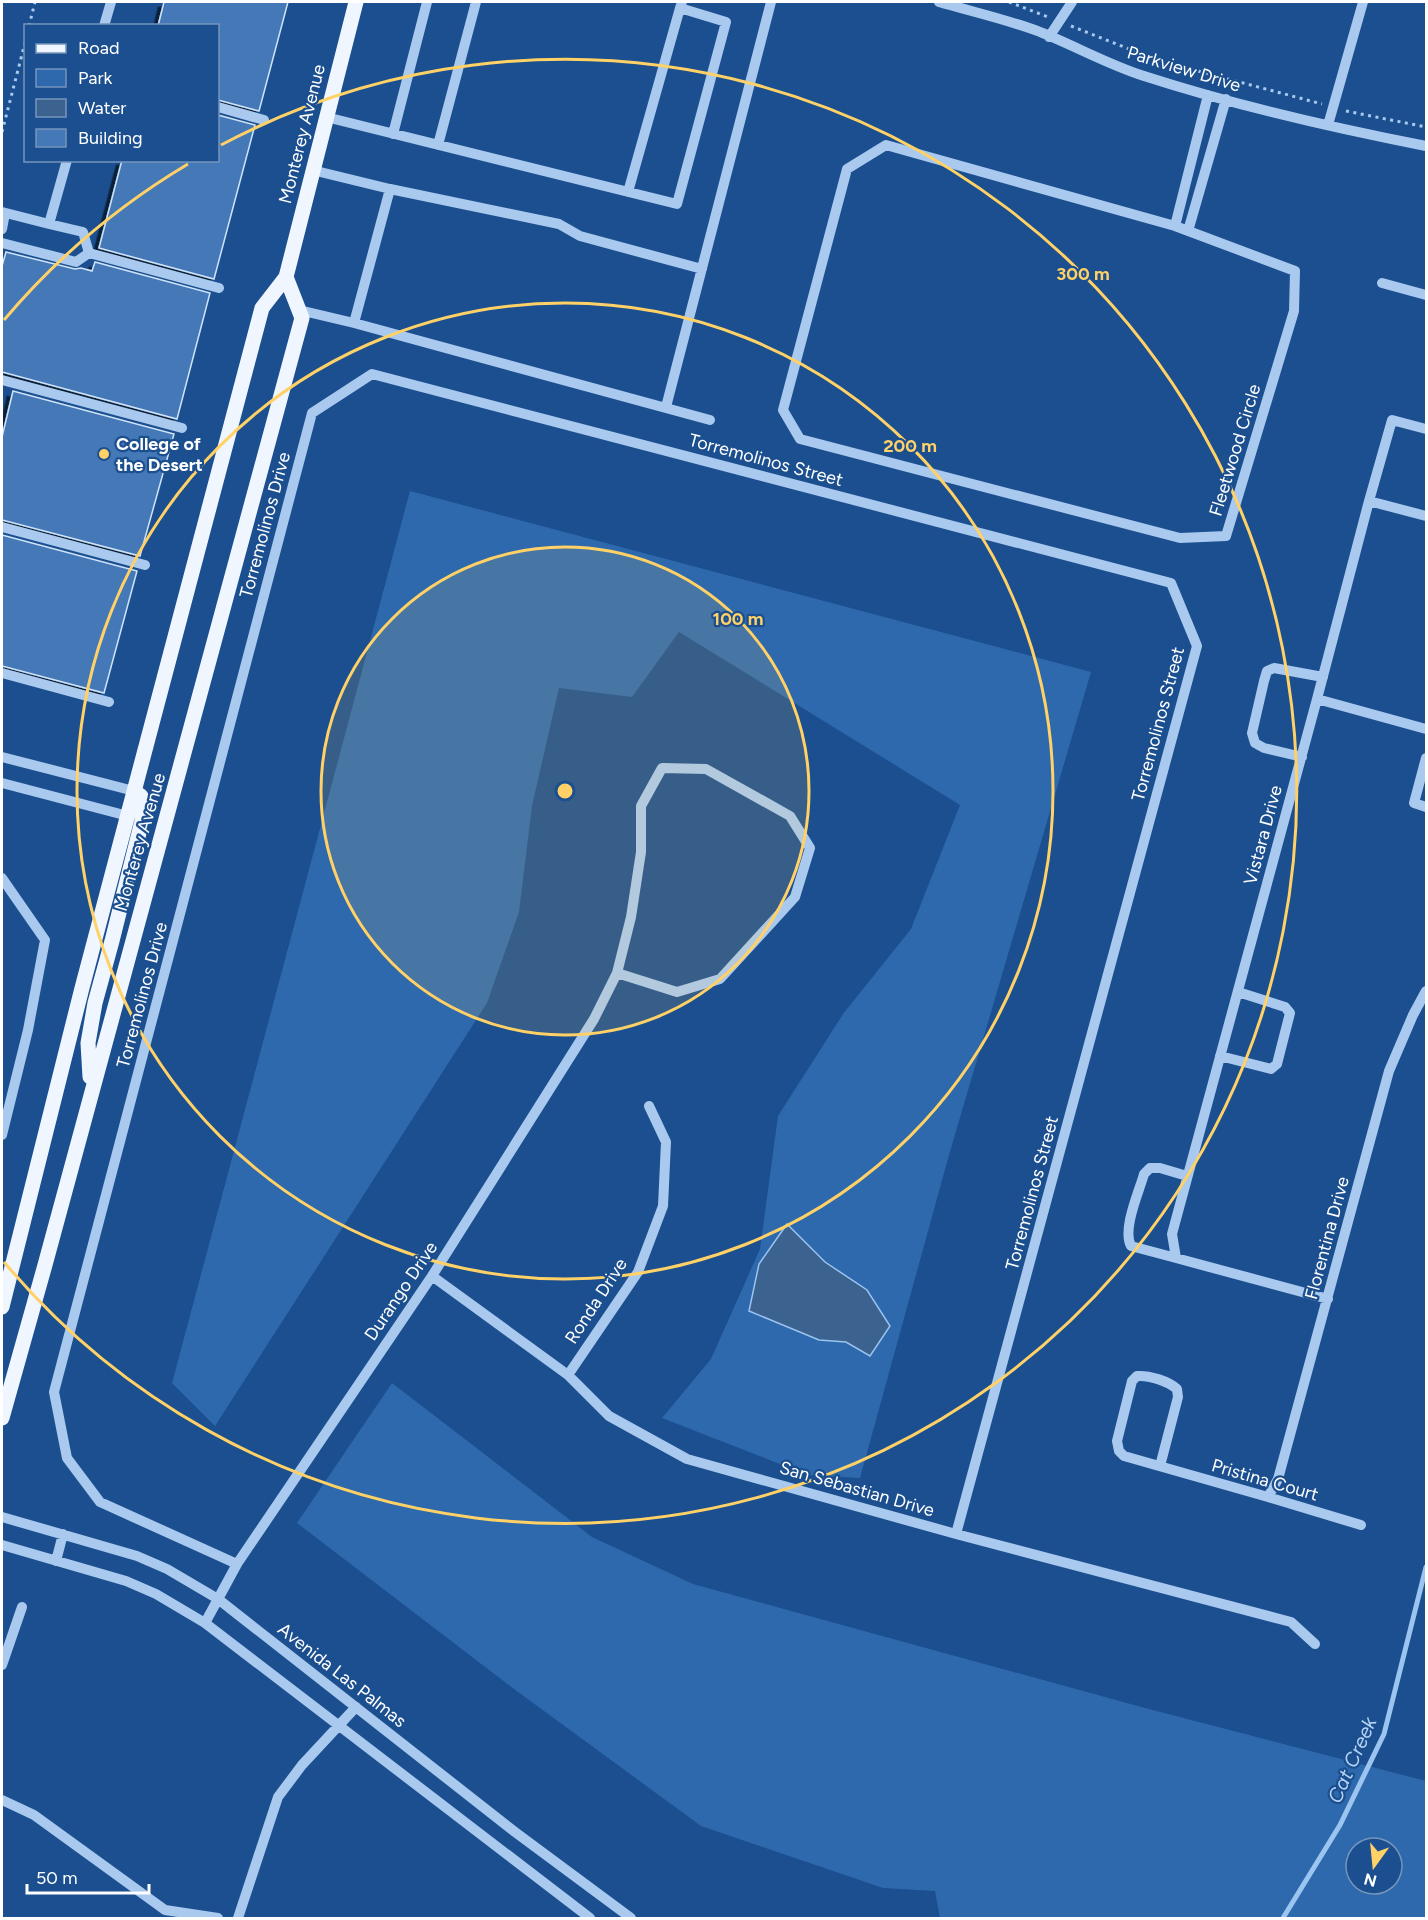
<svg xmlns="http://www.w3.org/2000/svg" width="1428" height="1920" font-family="Figtree,sans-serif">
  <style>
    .green { fill: #2e69ad; fill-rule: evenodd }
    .water { fill: #3c6290; stroke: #9cc4f0; stroke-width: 1.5 }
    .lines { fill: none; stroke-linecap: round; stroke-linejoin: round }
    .stream { stroke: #9cc4f0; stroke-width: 5 }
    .building { fill: #4478b7; stroke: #cfe3fa; stroke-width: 1.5; filter: url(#shadow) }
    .path { stroke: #a9c9ee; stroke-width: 3; stroke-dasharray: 3 4.5; stroke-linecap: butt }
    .minor { stroke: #a9c9ee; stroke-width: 10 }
    .major { stroke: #f0f6ff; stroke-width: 15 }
    .ring { fill: none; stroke: #ffd166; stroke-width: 3 }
    .poi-dot { fill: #ffd166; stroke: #1b4f8f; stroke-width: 2 }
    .labels { text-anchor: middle; stroke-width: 4.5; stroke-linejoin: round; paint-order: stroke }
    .street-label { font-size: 18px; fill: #fff; stroke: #1b4f8f }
    .poi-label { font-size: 18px; font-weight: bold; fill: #fff; stroke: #1b4f8f; text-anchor: start }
    .water-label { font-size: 20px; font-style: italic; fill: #b5d3f5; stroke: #1b4f8f }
    .centre { fill: #ffd166; stroke: #1b4f8f; stroke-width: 3 }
    .ring-label { font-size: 18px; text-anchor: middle; font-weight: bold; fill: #ffd166; stroke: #1b4f8f; stroke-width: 4.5; stroke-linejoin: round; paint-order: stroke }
  </style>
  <defs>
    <filter id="shadow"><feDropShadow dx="-5.5" dy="5.5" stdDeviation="0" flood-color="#0009"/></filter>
  </defs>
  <rect width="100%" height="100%" fill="#1b4f8f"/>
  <path class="green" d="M410,491L1091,672L949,1155L860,1478L808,1475L662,1418L711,1359L760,1249L778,1116L843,1014L911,929L960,805L679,632L632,697L559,688L532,806L519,912L487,1003L215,1426L172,1383Z
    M392,1383L592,1537L693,1584L1145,1708L1426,1781V1918H940L935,1891L883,1888L701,1826L514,1689L297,1523ZM1356,1848H1392V1884H1356Z"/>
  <path class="water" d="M787,1224L825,1262L867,1290L890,1326L870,1356L846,1342L819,1340L749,1311L759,1264Z"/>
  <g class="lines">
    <path class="stream" d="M1283,1918L1340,1825L1384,1734L1426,1567"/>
  </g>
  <path class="building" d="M164,2H288L259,111L218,100V26H158Z
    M218,115L255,125L214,279L99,248L122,160H218Z
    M6,252L75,269L81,268L92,271L95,262L210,293L177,419L2,372V266Z
    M13,391L174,434L140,556L2,520V437Z
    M2,535L137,571L104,693L2,666Z"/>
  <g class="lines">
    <path class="path" d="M1009,2L1048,17
      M29,26L35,2
      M1071,26L1157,60L1322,104
      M1346,111L1426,127
      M2,132L26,39"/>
    <path class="minor" d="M939,2C970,11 1004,19 1035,30C1072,44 1106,64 1144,76C1234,105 1333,128 1426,146
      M104,26L111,2
      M1049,37L1072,2
      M218,107L264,120
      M326,117L677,204L726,22L680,8L682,2
      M1328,125L1363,2
      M393,134L427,2
      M438,145L476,2
      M886,145L1175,226L1295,271L1294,311L1226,536L1180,538L800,439L783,410L847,169Z
      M390,189L559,224L580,236L702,269
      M628,192L680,8
      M2,212L49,224L67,160
      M49,224L83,232L89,253
      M1175,226L1208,95
      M2,229L5,213
      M1188,231L1226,99
      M2,243L76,262L89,253L219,288
      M1382,283L1426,295
      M299,310L354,323L390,189L312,170
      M354,323L710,420
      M2,380L182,428
      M666,407L771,2
      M1369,501L1392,420L1426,429
      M2,527L145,565
      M2,673L109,702
      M1317,699L1426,729
      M2,757L134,791
      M1302,757L1264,748L1255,743L1252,733L1264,681L1267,671L1274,668L1323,677
      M1426,758L1414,803L1426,807
      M662,768L706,769L790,816L810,848L795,897L720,979L677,992L617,973L631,917L641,852V806Z
      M2,783L128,816
      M2,878L45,940L28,1030L2,1135
      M1220,1056L1271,1069L1277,1064L1290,1013L1285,1007L1238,992
      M1176,1258L1131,1246C1122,1229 1139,1192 1144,1174L1150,1168H1160L1187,1176
      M432,1276L568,1375L609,1416L687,1459L956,1534L1291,1622L1315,1644
      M1328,1299L1176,1258L1172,1234L1317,699L1369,501L1426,516
      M568,1375L638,1272L663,1206L666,1142L649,1106
      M1160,1466L1178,1397L1177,1389C1168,1381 1149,1375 1137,1376L1132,1381L1117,1441L1119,1451L1124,1456L1268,1497L1361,1525
      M1268,1497L1278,1479L1389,1071L1413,1015L1426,991
      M2,1517L137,1556L167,1569L218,1599L515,1832L631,1918
      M2,1545L126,1581L156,1594L205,1623L590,1918
      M56,1561L63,1534
      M237,1564L100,1502L67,1458L54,1392L312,413L372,374L1171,583L1197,646L956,1534
      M205,1623L237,1564L432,1276L594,1019L617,973
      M2,1665L22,1607
      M2,1800L34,1815L165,1910L218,1918
      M238,1918L278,1797L302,1765L356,1707"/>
    <path class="major" d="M90,1077L88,1043L95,1003L112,941L142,821L144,805L141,796L134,791
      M2,1307L82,988L262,308L286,277L356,2
      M2,1418L45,1265L302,318L286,277"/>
  </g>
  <circle cx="565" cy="791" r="244" fill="#ffd166" fill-opacity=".12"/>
  <g class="ring">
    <circle cx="565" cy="791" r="244"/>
    <circle cx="565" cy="791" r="488"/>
    <path d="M4 320A732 732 0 0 1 188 164M221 145A732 732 0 1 1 4 1262"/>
  </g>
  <circle class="poi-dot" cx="104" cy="454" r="6"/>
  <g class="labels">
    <g class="street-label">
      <text transform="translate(1184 69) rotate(17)" y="6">Parkview Drive</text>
      <text transform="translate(302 134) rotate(-76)" y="6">Monterey Avenue</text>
      <text transform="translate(1235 450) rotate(-73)" y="6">Fleetwood Circle</text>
      <text transform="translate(766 460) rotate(15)" y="6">Torremolinos Street</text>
      <text transform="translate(265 525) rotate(-75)" y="6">Torremolinos Drive</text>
      <text transform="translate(1158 724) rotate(-75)" y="6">Torremolinos Street</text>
      <text transform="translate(1263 835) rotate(-75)" y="6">Vistara Drive</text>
      <text transform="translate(140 842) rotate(-74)" y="6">Monterey Avenue</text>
      <text transform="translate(142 995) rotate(-75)" y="6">Torremolinos Drive</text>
      <text transform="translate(1032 1193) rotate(-75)" y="6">Torremolinos Street</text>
      <text transform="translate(1327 1238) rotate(-75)" y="6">Florentina Drive</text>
      <text transform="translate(401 1291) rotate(-56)" y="6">Durango Drive</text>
      <text transform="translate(596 1301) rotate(-57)" y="6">Ronda Drive</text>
      <text transform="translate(1265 1480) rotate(16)" y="6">Pristina Court</text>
      <text transform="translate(857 1489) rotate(16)" y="6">San Sebastian Drive</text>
      <text transform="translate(342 1675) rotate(38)" y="6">Avenida Las Palmas</text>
    </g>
    <g class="poi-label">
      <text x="116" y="450">College of<tspan x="116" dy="21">the Desert</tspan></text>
    </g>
    <g class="water-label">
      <text transform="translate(1352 1760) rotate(-66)" y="7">Cat Creek</text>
    </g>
  </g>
  <circle cx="565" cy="791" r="9" class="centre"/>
  <g class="ring-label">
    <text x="1083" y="280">300 m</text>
    <text x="910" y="452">200 m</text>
    <text x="738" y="625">100 m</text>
  </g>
  <rect width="1428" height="1920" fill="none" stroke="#ffffff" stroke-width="6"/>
  <rect x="24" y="24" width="195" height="138" fill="#1b4f8f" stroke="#7695bc" stroke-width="1.5"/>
  <rect x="36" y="44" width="30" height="9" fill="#f0f6ff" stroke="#7695bc" stroke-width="1.5"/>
  <text x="78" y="54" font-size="18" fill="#ffffff">Road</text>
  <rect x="36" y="69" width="30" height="18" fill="#2e69ad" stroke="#7695bc" stroke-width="1.5"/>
  <text x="78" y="84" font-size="18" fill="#ffffff">Park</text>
  <rect x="36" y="99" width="30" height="18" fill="#3c6290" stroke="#7695bc" stroke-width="1.5"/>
  <text x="78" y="114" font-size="18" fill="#ffffff">Water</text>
  <rect x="36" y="129" width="30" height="18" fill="#4478b7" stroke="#7695bc" stroke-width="1.5"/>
  <text x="78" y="144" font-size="18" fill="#ffffff">Building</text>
  <g transform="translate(1374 1866) rotate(195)"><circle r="28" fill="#1b4f8f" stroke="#7695bc" stroke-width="1.5"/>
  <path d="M0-4.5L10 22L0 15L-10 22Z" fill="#ffd166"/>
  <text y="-9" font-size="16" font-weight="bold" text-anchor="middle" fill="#ffffff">N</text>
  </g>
  <path d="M27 1884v9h122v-9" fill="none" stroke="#ffffff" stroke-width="3"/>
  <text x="36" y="1884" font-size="18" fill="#ffffff" stroke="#1b4f8f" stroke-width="4.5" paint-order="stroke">50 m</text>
</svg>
